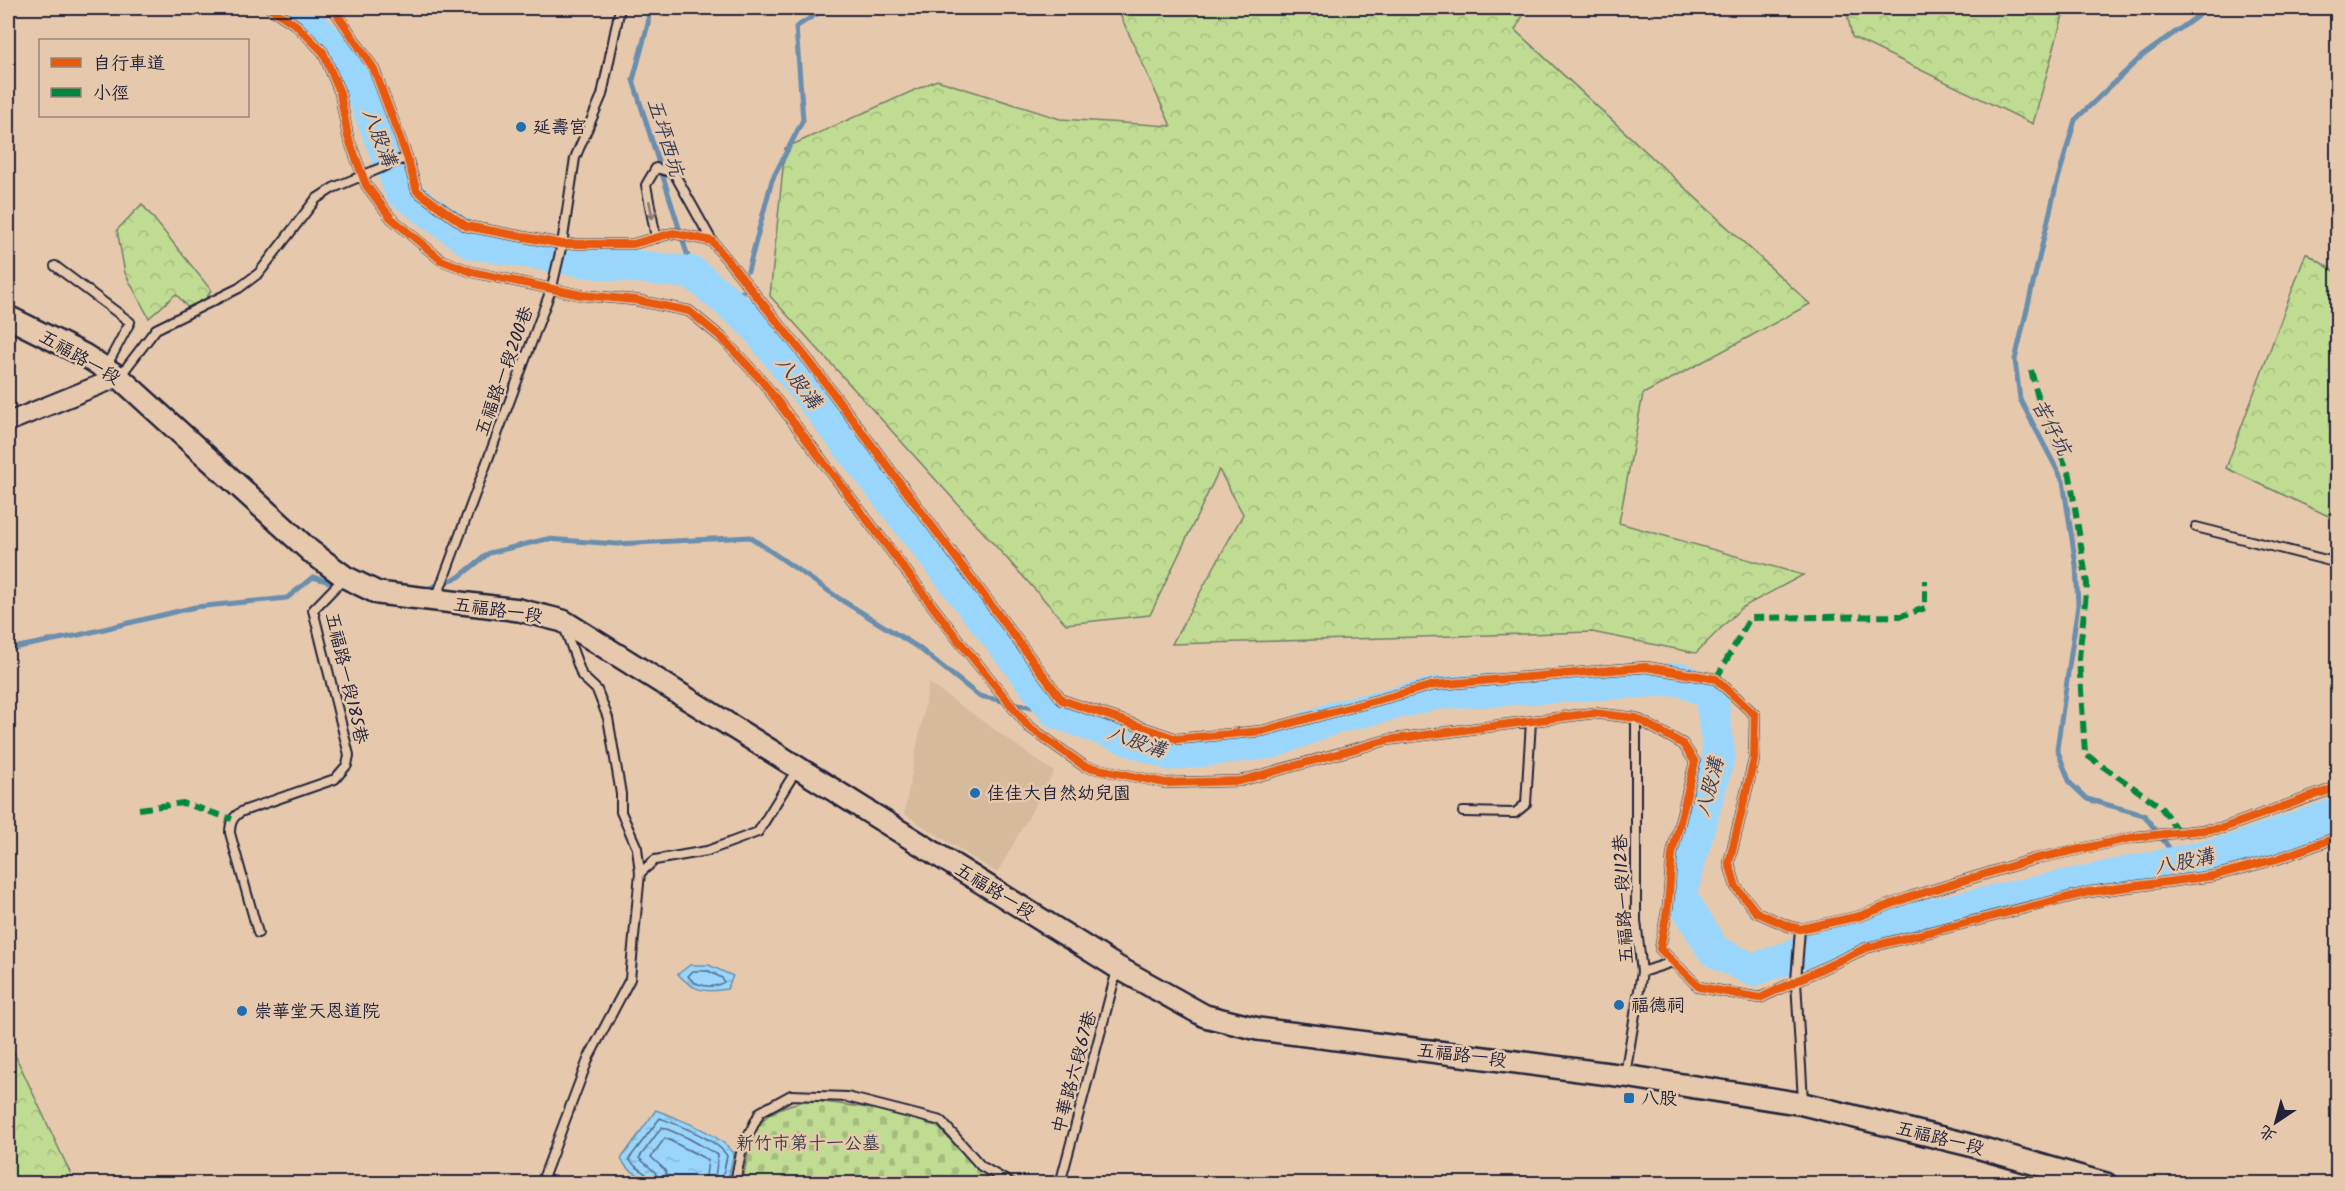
<svg xmlns="http://www.w3.org/2000/svg" width="2345" height="1191" font-family="Kalam,'LXGW WenKai TC',sans-serif">
  <style>
    .built { fill: #d5bb9c }
    .forest { fill: url(#forest-crowns); stroke: #717e66; stroke-width: 1.5 }
    .cemetery { fill: url(#cemetery-stones); stroke: #717e66; stroke-width: 1.5 }
    .water { fill: url(#water-ripples); stroke: #6a8eae; stroke-width: 1.5 }
    .lines { fill: none; stroke-linecap: round; stroke-linejoin: round }
    .shore { stroke: #526a88; stroke-width: 1.5 }
    .stream { stroke: #6a8eae; stroke-width: 5 }
    .river { stroke: #9ad6fb; stroke-width: 33 }
    .service-casing { stroke: #22223b; stroke-width: 12 }
    .tertiary-casing { stroke: #22223b; stroke-width: 22 }
    .secondary-casing { stroke: #22223b; stroke-width: 26 }
    .service { stroke: #e6c9ad; stroke-width: 8 }
    .tertiary { stroke: #e6c9ad; stroke-width: 18 }
    .secondary { stroke: #e6c9ad; stroke-width: 21 }
    .quiet { stroke: #00873e; stroke-width: 6; stroke-dasharray: 12 6; stroke-linecap: butt }
    .cycleway-casing { stroke: #e6c9ad; stroke-width: 11 }
    .cycleway { stroke: #e8590c; stroke-width: 8 }
    .oneway { stroke: #847674 }
    .poi-dot { fill: #1f6fb2; stroke: #e6c9ad; stroke-width: 2 }
    .labels { text-anchor: middle; stroke-width: 5; stroke-linejoin: round; paint-order: stroke }
    .poi-label { font-size: 18px; fill: #22223b; stroke: #e6c9ad; text-anchor: start }
    .street-label { font-size: 18px; fill: #22223b; stroke: #e6c9ad }
    .park-label { font-size: 18px; fill: #3a3e48; stroke: #e6c9ad }
    .water-label { font-size: 20px; font-style: italic; fill: #343d58; stroke: #e6c9ad }
  </style>
  <defs>
    <pattern id="forest-crowns" width="20" height="18" patternUnits="userSpaceOnUse" patternTransform="scale(1.5)"><rect width="20" height="18" fill="#c0db92"/><path d="M2 6a3 3 0 1 1 6 0M12 15a3 3 0 1 1 6 0" fill="none" stroke="#a5bc7f"/></pattern>
    <pattern id="cemetery-stones" width="16" height="16" patternUnits="userSpaceOnUse" patternTransform="scale(1.5)"><rect width="16" height="16" fill="#c0db92"/><path d="M2 7V4a2 2 0 0 1 4 0v3zM10 15v-3a2 2 0 0 1 4 0v3z" fill="#a5bc7f"/></pattern>
    <pattern id="water-ripples" width="26" height="14" patternUnits="userSpaceOnUse" patternTransform="scale(1.5)"><rect width="26" height="14" fill="#9ad6fb"/><path d="M2 4q2-2 4 0t4 0M15 11q2-2 4 0t4 0" fill="none" stroke="#84b7d8"/></pattern>
  </defs>
  <rect width="100%" height="100%" fill="#e6c9ad"/>
  <filter id="ink" filterUnits="userSpaceOnUse"><feTurbulence type="fractalNoise" baseFrequency=".0167" numOctaves="2"/><feDisplacementMap in="SourceGraphic" scale="12" xChannelSelector="R" yChannelSelector="G"/><feConvolveMatrix kernelMatrix="1 2 1 2 8 2 1 2 1" color-interpolation-filters="sRGB"/></filter>
  <g filter="url(#ink)">
    <path class="built" d="M929,683L1054,772L997,873L904,814Z"/>
    <path class="forest" d="M1117,8H1527L1515,30L1810,304L1643,394L1619,523L1803,575L1741,608L1696,653L1592,632L1172,644L1243,514L1219,470L1150,615L1066,624L770,296L785,148L937,80L1060,119L1171,126Z
      M1846,8H2065L2033,124L1852,37Z
      M142,204L211,290L196,317L176,294L149,318L125,273L117,230Z
      M2306,253L2337,273V520L2226,468Z
      M8,1040L75,1183H8Z"/>
    <path class="cemetery" d="M809,1100L891,1111L937,1126L977,1168L1003,1183L742,1184C753,1130 751,1112 809,1100Z"/>
    <path class="water" d="M690,965H709L733,976L727,989C705,993 693,991 678,974Z
      M656,1110C683,1121 715,1131 734,1153L727,1183H651L627,1168L621,1159Z"/>
    <g class="lines">
      <path class="shore" d="M693,971H708L722,978L724,982C714,989 695,987 688,976Z
        M651,1184C650,1172 634,1169 629,1159L660,1118C678,1125 717,1139 727,1156L721,1184
        M659,1184L655,1172L639,1158L662,1127L688,1138L718,1155L714,1184
        M668,1184L665,1170L651,1157L665,1138L708,1160L705,1184"/>
      <path class="stream" d="M649,8L648,24L633,80L693,273
        M748,271L772,180L803,120L796,27L826,8
        M738,310L742,292
        M421,591L459,577L489,553L547,539L617,544L750,537L843,601L919,648L979,696L1056,712
        M8,649L79,635L195,607L287,598L313,577L340,585
        M2180,862L2144,815L2087,799L2070,783L2057,749L2078,605L2076,565L2063,481L2020,399L2015,360L2056,186L2075,120L2142,56L2209,8"/>
      <path class="river" d="M292,8L351,63L401,191L473,243L585,261L693,273L754,324L1056,712L1170,754L1273,742L1333,718L1437,693L1682,679L1711,694L1719,755L1680,895L1714,951L1753,970L1878,926L2232,851L2338,814"/>
      <defs>
        <path id="service" d="M270,8L296,25L323,52L340,93L348,137L366,185L391,218L441,260L472,272L581,295L635,300L689,311L722,338L762,381L959,641L1028,726L1084,766L1165,783L1240,781L1387,740L1593,713L1636,718L1683,744L1695,762L1672,854L1668,905L1660,949L1699,987L1760,998L1866,948L2089,892L2213,876L2277,859L2338,837
          M333,8L374,69L407,157L417,191L466,226L562,244H633L673,233L712,241
          M656,238L646,185L656,168L674,173L712,241L809,361L1062,700L1177,739L1262,731L1434,685L1646,667L1716,679L1755,715L1754,760L1729,863L1736,887L1756,912L1788,926L1800,929L1860,916L1910,897L2034,859L2136,837L2223,828L2338,787
          M55,266L130,322L106,367
          M120,376L156,329L239,288L259,273L316,199L333,188L407,157
          M2196,527L2338,563
          M436,599L552,287L562,244L575,158L602,95L620,8
          M1463,812L1515,813L1526,804L1531,721
          M640,873L655,860L707,851L758,832L797,769
          M1800,929L1796,981L1803,1101
          M258,933L230,833C230,822 233,816 243,811L335,779L347,765L349,755L313,610L344,578
          M1642,972L1673,962
          M1625,1075L1642,972L1636,921V718
          M735,1182L742,1148L760,1112L791,1095L847,1097L941,1121L981,1166L1012,1184
          M541,1184L589,1057L630,979L640,873L637,848L621,812V794L608,718L597,690L582,676L565,629
          M1060,1184L1117,970"/>
        <path id="tertiary" d="M8,422L119,377"/>
        <path id="secondary" d="M8,317L84,355L119,377L310,551L345,577L378,593L519,610L563,621L1117,967L1205,1016L1258,1029L1625,1076L1803,1104L1966,1144L2106,1184"/>
      </defs>
      <use href="#service" class="service-casing"/>
      <use href="#tertiary" class="tertiary-casing"/>
      <use href="#secondary" class="secondary-casing"/>
      <use href="#service" class="service"/>
      <use href="#tertiary" class="tertiary"/>
      <use href="#secondary" class="secondary"/>
      <path class="quiet" d="M2031,370L2040,406L2070,476L2087,584L2079,658L2085,754L2160,806L2179,833
        M1716,679L1750,618L1901,616L1925,608V580
        M139,809L183,803L232,819"/>
      <defs>
        <path id="cycleway" d="M270,8L296,25L323,52L340,93L348,137L366,185L391,218L441,260L472,272L581,295L635,300L689,311L722,338L762,381L959,641L1028,726L1084,766L1165,783L1240,781L1387,740L1593,713L1636,718L1683,744L1695,762L1672,854L1668,905L1660,949L1699,987L1760,998L1866,948L2089,892L2213,876L2277,859L2338,837
          M333,8L374,69L407,157L417,191L466,226L562,244H633L673,233L712,241L809,361L1062,700L1177,739L1262,731L1434,685L1646,667L1716,679L1755,715L1754,760L1729,863L1736,887L1756,912L1788,926L1800,929L1860,916L1910,897L2034,859L2136,837L2223,828L2338,787"/>
      </defs>
      <use href="#cycleway" class="cycleway-casing"/>
      <use href="#cycleway" class="cycleway"/>
    </g>
    <defs><path id="oneway-shaft" d="M-6 0H5M1.5-3L5.5 0L1.5 3" fill="none" stroke-width="1.6" stroke-linecap="round" stroke-linejoin="round" transform="scale(1.5)"/></defs>
    <use class="oneway" href="#oneway-shaft" transform="translate(651 210) rotate(79)"/>
  </g>
  <g class="poi-dot">
    <circle cx="521" cy="127" r="6"/>
    <circle cx="975" cy="793" r="6"/>
    <circle cx="1619" cy="1005" r="6"/>
    <circle cx="242" cy="1011" r="6"/>
    <rect x="1623" y="1092" width="12" height="12" rx="3"/>
  </g>
  <g class="labels">
    <g class="poi-label">
      <text x="533" y="133">延壽宮</text>
      <text x="987" y="799">佳佳大自然幼兒園</text>
      <text x="1631" y="1011">福德祠</text>
      <text x="254" y="1017">崇華堂天恩道院</text>
      <text x="1641" y="1104">八股</text>
    </g>
    <g class="street-label">
      <text transform="translate(80 357) rotate(30)" y="6">五福路一段</text>
      <text transform="translate(504 371) rotate(-70)" y="6">五福路一段200巷</text>
      <text transform="translate(498 610) rotate(8)" y="6">五福路一段</text>
      <text transform="translate(347 678) rotate(77)" y="6">五福路一段185巷</text>
      <text transform="translate(995 891) rotate(32)" y="6">五福路一段</text>
      <text transform="translate(1623 899) rotate(-93)" y="6">五福路一段112巷</text>
      <text transform="translate(1462 1055) rotate(7)" y="6">五福路一段</text>
      <text transform="translate(1074 1072) rotate(-75)" y="6">中華路六段67巷</text>
      <text transform="translate(1940 1138) rotate(14)" y="6">五福路一段</text>
    </g>
    <g class="park-label">
      <text x="808" y="1149">新竹市第十一公墓</text>
    </g>
    <g class="water-label">
      <text transform="translate(380 137) rotate(68)" y="7">八股溝</text>
      <text transform="translate(666 137) rotate(73)" y="7">五坪西坑</text>
      <text transform="translate(799 382) rotate(52)" y="7">八股溝</text>
      <text transform="translate(2052 427) rotate(62)" y="7">苦仔坑</text>
      <text transform="translate(1137 741) rotate(19)" y="7">八股溝</text>
      <text transform="translate(1709 787) rotate(-76)" y="7">八股溝</text>
      <text transform="translate(2184 861) rotate(-12)" y="7">八股溝</text>
    </g>
  </g>
  <rect width="2345" height="1191" fill="none" stroke="#e6c9ad" stroke-width="30"/>
  <rect x="15" y="15" width="2315" height="1161" fill="none" stroke="#22223b" stroke-width="2" filter="url(#ink)"/>
  <rect x="39" y="39" width="210" height="78" fill="#e6c9ad" stroke="#98867f" stroke-width="1.5"/>
  <rect x="51" y="58" width="30" height="9" fill="#e8590c" stroke="#98867f" stroke-width="1.5"/>
  <text x="93" y="69" font-size="18" fill="#22223b">自行車道</text>
  <rect x="51" y="88" width="30" height="9" fill="#00873e" stroke="#98867f" stroke-width="1.5"/>
  <text x="93" y="99" font-size="18" fill="#22223b">小徑</text>
  <g transform="translate(2276 1122) rotate(216)" stroke="#e6c9ad" stroke-width="4.5" paint-order="stroke">
  <path d="M0-4.5L10 22L0 15L-10 22Z" fill="#22223b"/>
  <text y="-9" font-size="16" font-weight="bold" text-anchor="middle" fill="#22223b">北</text>
  </g>
</svg>
